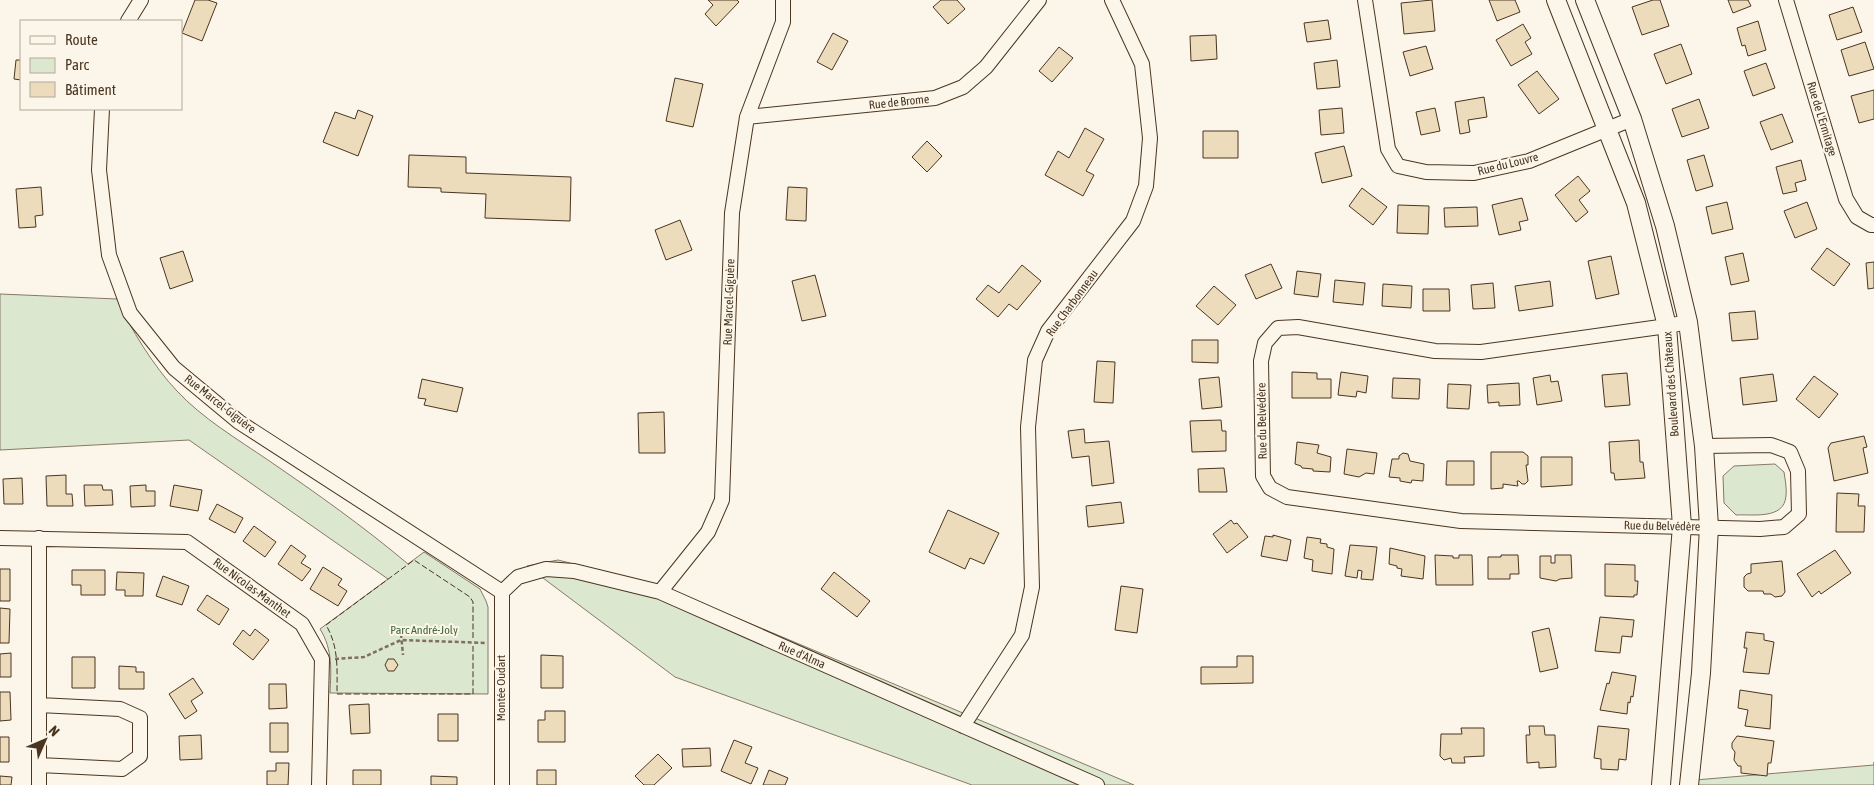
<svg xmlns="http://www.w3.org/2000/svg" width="1874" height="785" font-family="'Asap Condensed',sans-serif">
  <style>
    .green { fill: #dce7d0; stroke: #887966 }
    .building { fill: #ecdcbc; stroke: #4a3520 }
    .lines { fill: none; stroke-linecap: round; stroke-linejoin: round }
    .minor-casing { stroke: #4a3520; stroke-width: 16 }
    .tertiary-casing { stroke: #4a3520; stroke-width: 20 }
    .path { stroke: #7f6f5c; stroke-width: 2.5; stroke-dasharray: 4 2.5; stroke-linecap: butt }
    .minor { stroke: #fbf6e9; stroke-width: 14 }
    .tertiary { stroke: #fbf6e9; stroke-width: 18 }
    .fence { stroke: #4a3520; stroke-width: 1; stroke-dasharray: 6 2.5; stroke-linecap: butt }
    .labels { text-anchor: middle; stroke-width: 4; stroke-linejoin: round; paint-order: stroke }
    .street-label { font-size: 12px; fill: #4a3520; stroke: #fbf6e9 }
    .park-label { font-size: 12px; fill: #436837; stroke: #fbf6e9 }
  </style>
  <rect width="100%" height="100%" fill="#fbf6e9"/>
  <path class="green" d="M0,294L117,299C130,328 154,367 177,391C202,418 237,439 268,460C316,493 363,526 408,564L424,552L480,589L486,601L488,607V694L330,693C331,670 333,650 320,629L388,579L189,440L0,450Z
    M1775,464L1784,472C1785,479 1787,489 1786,496C1784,520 1753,514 1736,515L1724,503L1723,476L1734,466Z
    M558,560L661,586L1134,785H972L675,677L527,566Z
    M1874,762V785H1695V780L1874,765Z"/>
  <path class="building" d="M195,0H208L217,3L202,41L182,33Z
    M708,0H737L739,2L716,26L705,14L713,5Z
    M941,0H957L965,9L948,24L933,7Z
    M1432,0L1435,31L1404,34L1401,3Z
    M1489,0H1515L1520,12L1497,21Z
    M1653,0H1660L1669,26L1642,35L1632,7Z
    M1728,0H1748L1751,6L1733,13Z
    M1853,7L1862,32L1837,40L1829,15Z
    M1328,20L1331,39L1307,42L1304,23Z
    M1758,21L1766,50L1748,56L1745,45L1742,46L1737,28Z
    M1523,24L1531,38L1525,42L1532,54L1511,66L1496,40Z
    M833,33L848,41L832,70L817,62Z
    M1216,35L1217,59L1191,61L1190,36Z
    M1865,42L1874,69L1849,76L1841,50Z
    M1681,44L1692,74L1666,84L1654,54Z
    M1426,46L1433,69L1410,76L1403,52Z
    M1059,47L1073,58L1052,82L1039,71Z
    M16,60H21V80L14,79Z
    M1337,60L1340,87L1317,89L1314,63Z
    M1766,63L1775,88L1753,96L1744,71Z
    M1537,71L1559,99L1539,114L1518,85Z
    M675,78L703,84L693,127L666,121Z
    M1874,90V119L1859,123L1851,96Z
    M1484,97L1487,117L1468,120L1470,132L1460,134L1455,102Z
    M1699,99L1709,128L1682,137L1672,109Z
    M1342,108L1344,133L1321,135L1319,110Z
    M1435,108L1440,131L1421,135L1416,112Z
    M358,110L373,116L358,156L323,142L335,112L355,119Z
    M1782,114L1793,142L1771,150L1760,122Z
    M1085,128L1104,139L1086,171L1094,175L1083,196L1045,175L1058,151L1069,158Z
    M1203,131H1238V158H1203Z
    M927,141L942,156L927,172L912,157Z
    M1344,146L1352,176L1322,183L1315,153Z
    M409,155L466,157V173L571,177L570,221L485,218L486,194L441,192V188L408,187Z
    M1704,155L1713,186L1696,191L1687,160Z
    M1801,160L1806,180L1795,183L1797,191L1783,194L1776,167Z
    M1578,176L1590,191L1579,200L1588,212L1576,222L1555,195Z
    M41,187L43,215L35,216L36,227L19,228L16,189Z
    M788,187L807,188L806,221L786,220Z
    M1362,188L1387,207L1373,225L1349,206Z
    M1522,198L1528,220L1519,222L1521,230L1499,235L1492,205Z
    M1727,202L1733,229L1712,234L1706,207Z
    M1807,202L1817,229L1795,238L1784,211Z
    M1398,205L1429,206L1428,234L1397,233Z
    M1477,207L1478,226L1445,227L1444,208Z
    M680,220L692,250L666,260L655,230Z
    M1827,248L1850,264L1834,286L1811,269Z
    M183,251L193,281L170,289L160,258Z
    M1743,253L1749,281L1731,285L1725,257Z
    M1611,256L1619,294L1596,299L1588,261Z
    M1874,262V288L1868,289L1866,263Z
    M1271,264L1282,288L1256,299L1245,275Z
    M1022,265L1041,281L1017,310L1009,304L998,317L976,299L988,285L999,293Z
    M1297,271L1321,274L1318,297L1294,294Z
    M815,275L826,316L802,321L792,281Z
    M1335,280L1365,283L1363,305L1333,302Z
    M1550,281L1553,306L1519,311L1515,286Z
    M1493,283L1495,308L1473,309L1471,285Z
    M1383,284L1412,286L1411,308L1382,306Z
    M1214,286L1236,305L1218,325L1196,306Z
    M1423,289H1449L1450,311H1423Z
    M1755,311L1758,339L1732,341L1729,313Z
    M1192,340H1218V363L1192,362Z
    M1097,361L1115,362L1113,403L1094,402Z
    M1292,372L1317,373V379H1331V398H1292Z
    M1341,372L1368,376L1366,393L1357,391L1356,397L1338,395Z
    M1627,373L1630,405L1605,407L1602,375Z
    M1773,374L1777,401L1743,405L1740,378Z
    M1550,375L1551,382L1558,381L1562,401L1537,405L1533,378Z
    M1814,376L1838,394L1819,418L1796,399Z
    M1219,377L1222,407L1202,409L1199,379Z
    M1393,378L1420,379L1419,399L1392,398Z
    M422,379L463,388L457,412L424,405L426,399L418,398Z
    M1519,383L1520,405L1499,406V402L1488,403L1487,385Z
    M1448,384L1471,385L1469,409L1447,408Z
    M664,412L665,453H639L638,413Z
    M1221,420L1222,431H1226V451L1192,452L1190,421Z
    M1084,429L1085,443L1109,441L1114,483L1092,486L1089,456L1072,458L1068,431Z
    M1864,436L1867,447L1863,448L1868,473L1834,481L1828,448L1831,443Z
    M1639,440L1640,462H1643L1645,478L1615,480L1614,473H1611L1609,442Z
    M1297,442L1319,445L1317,453L1331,457L1330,472L1313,471V469L1302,468L1301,466L1295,464Z
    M1347,449L1377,453L1374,474L1366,473L1359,477L1344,474Z
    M1491,452H1523L1528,456V465H1526L1528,481L1525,484H1522L1519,481H1517L1518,486L1503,484V488L1491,489Z
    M1403,453L1408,454L1410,461L1424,464L1423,481L1412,480L1411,483L1400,481V478L1389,477L1392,459H1399V456Z
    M1541,457H1572V485L1541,487Z
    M1447,461H1474V485H1446Z
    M1224,468L1227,492H1199L1198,469Z
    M66,475V494H72L73,506H47L46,476Z
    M22,478L23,504H4L3,479Z
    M84,485H102L103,490H112L113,505L85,506Z
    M146,485V491H155V506L131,507L130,486Z
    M174,485L202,490L198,511L170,506Z
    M1837,493L1859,494L1858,506H1865L1864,532H1836Z
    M1121,502L1124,523L1088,527L1086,506Z
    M217,504L243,518L235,533L209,519Z
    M948,510L999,533L984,564L970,558L965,569L929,552Z
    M1231,520L1234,524L1237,523L1248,537L1227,553L1213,534Z
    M254,526L276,542L265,557L243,541Z
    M1273,535L1291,540L1287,561L1261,556L1265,536L1273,537Z
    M1307,537L1321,539L1320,543L1327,544V547L1334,549L1332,574L1312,571L1313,560L1304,558Z
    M291,545L306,556L301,563L311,569L302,581L278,564Z
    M1350,545L1377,547L1373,580L1361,579L1362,571L1358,570L1357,578L1345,576Z
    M1390,548L1425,556L1423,579L1401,576L1402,569L1397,568V566L1389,564Z
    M1835,550L1851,573L1821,594L1819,591L1812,597L1797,574Z
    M1435,555L1453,556V558H1459V555H1472L1473,585H1436Z
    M1501,555H1518L1519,574H1510V579H1488V557H1501Z
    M1555,555H1571L1572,578L1560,579L1556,581L1540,578V556H1551V563H1555Z
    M1782,561L1785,592L1782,596L1775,597L1771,594H1764L1763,591H1748L1744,587V577L1747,574L1751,573V564Z
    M1605,564L1635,565V581H1638L1637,595H1634V597L1605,596Z
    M323,567L342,579L338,585L347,591L338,606L310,589Z
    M0,569H10V601H0Z
    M72,570H105V595H81V585H72Z
    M117,572L144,573L143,596H125V590H116Z
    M834,572L870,601L857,617L821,589Z
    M163,576L189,586L182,605L156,596Z
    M1121,586L1143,589L1137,633L1115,630Z
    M207,595L229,609L219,625L197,610Z
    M0,608L10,609L9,643H0Z
    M1600,617L1634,620L1632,637L1622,636L1620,653L1595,651Z
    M1549,628L1558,668L1540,672L1532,632Z
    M255,629L269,640L253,660L233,644L243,630L250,636Z
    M1746,632L1764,634V640L1774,642L1769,674L1743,672L1747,648H1744Z
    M11,653V677H0V654Z
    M541,655L563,656V688H541Z
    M1237,656H1253V683L1201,684V667H1237Z
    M72,657H95V688H72Z
    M388,659H394L398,665L394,671H388L385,665Z
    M119,666L136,667V672H144V689H119Z
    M1612,672L1636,676L1633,697L1631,696L1630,703L1628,702L1627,714L1600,710L1607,683L1609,684Z
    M193,678L203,693L191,701L197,711L185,719L169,694Z
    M269,684H286L287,708L269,709Z
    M1740,690L1772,695L1770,729L1745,726L1748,710L1738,708Z
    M0,692H10L11,720L0,721Z
    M369,704L370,733L351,734L349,705Z
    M545,711H565V742H538V720H545Z
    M438,714H458V741H438Z
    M270,723H288V752H270Z
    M1529,726H1544L1545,735H1555L1556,767L1539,768V762L1527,763L1526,735H1530Z
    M1598,726L1629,729L1626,760L1619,759L1618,770L1601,769V759L1594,758Z
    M1461,728H1484V756L1464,757L1465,763H1452L1451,758L1444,760L1440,756L1441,734H1462Z
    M201,735L202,759L180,760L179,736Z
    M1737,736L1774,741L1771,763H1768L1767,776L1741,773V766H1738L1734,760L1735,752L1732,748V743Z
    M0,737H9V762H0Z
    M734,740L752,747L745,763L758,768L751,784L721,771Z
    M710,748L711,766L683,767L682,749Z
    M658,754L672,768L654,785H644L635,776Z
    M276,763H289L288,785H267V771H276Z
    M353,770H381V785H353Z
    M537,770H556V785H537Z
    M769,770L788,778L785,785H763Z
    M0,776L12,777L11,785H0Z
    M431,776L457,777V785H431Z"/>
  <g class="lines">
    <defs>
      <path id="minor" d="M1365,0L1388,149L1398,166L1426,172L1474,173L1529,161L1632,119
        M1786,0L1846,199L1857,217L1871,225H1874
        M128,21L141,0
        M102,109L99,170L109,255L130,313L174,368L239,422L502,592
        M747,117L935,98L963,87L986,67L1039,0
        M1688,322L1667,326L1481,352L1435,351L1298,327L1278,328L1265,343L1261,361L1263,476L1270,488L1287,497L1461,521L1760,529L1784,527L1799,514L1798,471L1790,452L1771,445L1704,446
        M0,538L187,542L302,624L322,659L319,785
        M39,538V785
        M502,592L518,577L546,569L574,571L660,592L1097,785
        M502,592V785
        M660,592L708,532L722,500L732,213L747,117L783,22V0
        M39,705L120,709L140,718V756L122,769L39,765
        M963,726L1022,635L1032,587L1028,427L1035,360L1048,331L1133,221L1146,186L1150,138L1142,64L1112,0"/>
      <path id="tertiary" d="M1556,0L1636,203L1667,326L1682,526L1661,785
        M1585,0L1632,119L1665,226L1688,322L1704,446L1709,527L1701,673L1689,785"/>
    </defs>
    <use href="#minor" class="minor-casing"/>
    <use href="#tertiary" class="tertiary-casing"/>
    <path class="path" d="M401,634L403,655
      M335,659L364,657L401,640L487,643"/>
    <use href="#minor" class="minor"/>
    <use href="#tertiary" class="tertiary"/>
    <path class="fence" d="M473,638V602L470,597L414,560L326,625C339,647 337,669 337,694H473V646"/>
  </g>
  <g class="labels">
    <g class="street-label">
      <text transform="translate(899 102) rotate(-6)" y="4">Rue de Brome</text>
      <text transform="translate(1822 119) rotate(73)" y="4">Rue de L'Ermitage</text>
      <text transform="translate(1508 164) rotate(-14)" y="4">Rue du Louvre</text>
      <text transform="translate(729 302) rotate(-88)" y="4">Rue Marcel-Giguère</text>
      <text transform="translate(1072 303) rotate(-54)" y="4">Rue Charbonneau</text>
      <text transform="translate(1671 384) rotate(-94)" y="4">Boulevard des Châteaux</text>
      <text transform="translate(220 404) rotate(38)" y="4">Rue Marcel-Giguère</text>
      <text transform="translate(1262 421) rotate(-91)" y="4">Rue du Belvédère</text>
      <text transform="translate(1662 526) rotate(1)" y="4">Rue du Belvédère</text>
      <text transform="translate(252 588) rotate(36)" y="4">Rue Nicolas-Manthet</text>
      <text transform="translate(802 655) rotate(24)" y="4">Rue d'Alma</text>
      <text transform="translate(501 688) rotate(-90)" y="4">Montée Oudart</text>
    </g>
    <g class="park-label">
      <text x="424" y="634">Parc André-Joly</text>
    </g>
  </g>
  <rect x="20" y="20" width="162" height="90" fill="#fbf6e9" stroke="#b4a999"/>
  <rect x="30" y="36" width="25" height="8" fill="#fbf6e9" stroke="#b4a999"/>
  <text x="65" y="45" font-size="15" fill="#4a3520">Route</text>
  <rect x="30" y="58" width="25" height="15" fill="#dce7d0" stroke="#b4a999"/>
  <text x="65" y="70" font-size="15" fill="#4a3520">Parc</text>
  <rect x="30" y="82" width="25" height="15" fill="#ecdcbc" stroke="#b4a999"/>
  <text x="65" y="95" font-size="15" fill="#4a3520">Bâtiment</text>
  <g transform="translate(45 740) rotate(45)" stroke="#fbf6e9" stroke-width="4" paint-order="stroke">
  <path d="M0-4L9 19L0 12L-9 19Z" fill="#4a3520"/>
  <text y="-8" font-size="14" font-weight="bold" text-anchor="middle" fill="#4a3520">N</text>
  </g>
</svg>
